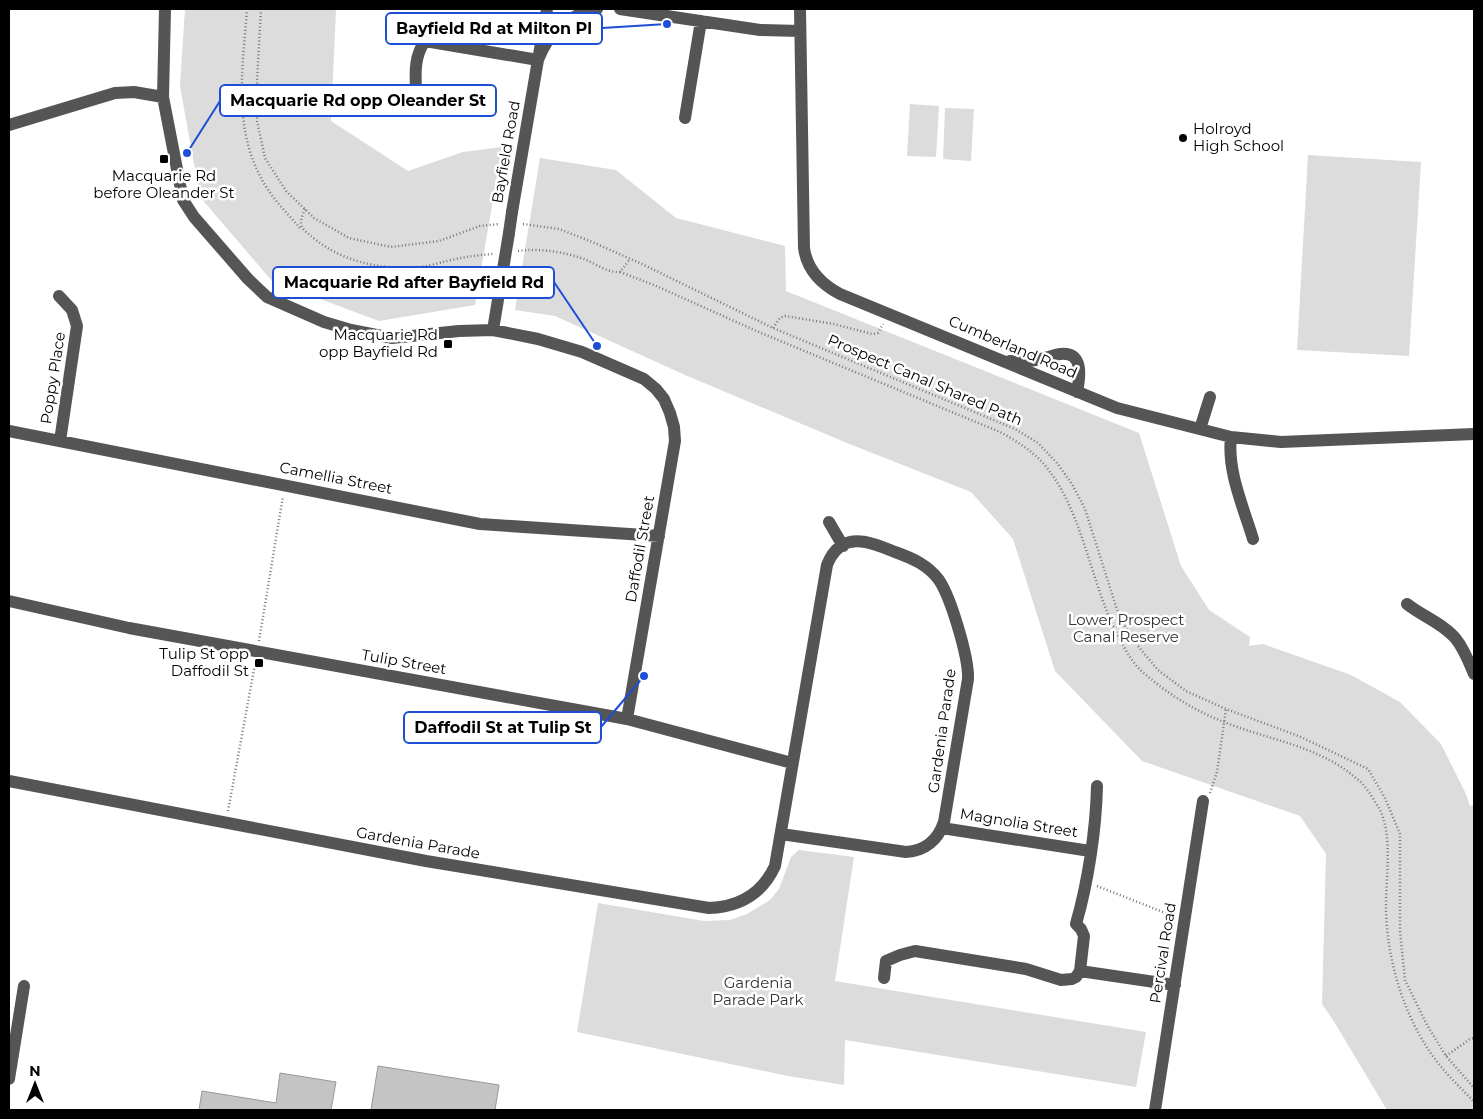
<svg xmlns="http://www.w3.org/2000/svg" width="1483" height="1119" font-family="Montserrat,sans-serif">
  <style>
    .green { fill: #dcdcdc }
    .building { fill: #c4c4c4; stroke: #999 }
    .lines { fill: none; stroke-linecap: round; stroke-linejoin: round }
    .path { stroke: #777; stroke-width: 2.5; stroke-dasharray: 1 2.5; stroke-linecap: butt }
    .minor { stroke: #555; stroke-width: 12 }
    .minor-bridge { stroke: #555; stroke-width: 12 }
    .poi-dot { fill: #000; stroke: #fff; stroke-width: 2 }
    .labels { text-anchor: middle; stroke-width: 5; stroke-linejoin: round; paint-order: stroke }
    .poi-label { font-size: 15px; fill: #000; stroke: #fff; text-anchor: end }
    .street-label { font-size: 15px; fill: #000; stroke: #fff }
    .park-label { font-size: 15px; fill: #333; stroke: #fff }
    .leader { fill: none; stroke: #1d4ed8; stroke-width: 2 }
    .callout-dot { fill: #1d4ed8; stroke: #fff; stroke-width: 2 }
    .callout { fill: #fff; stroke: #1d4ed8; stroke-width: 2 }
    .callout-label { font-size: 16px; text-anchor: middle; font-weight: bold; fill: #000 }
  </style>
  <rect width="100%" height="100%" fill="#fff"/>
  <path class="green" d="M185,9H336L331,121L408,171L463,152L502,147L475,305L379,321L272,281L200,197L180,86Z
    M910,104L939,106L936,157L907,156Z
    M945,108L974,109L971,161L943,159Z
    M1308,155L1421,162L1409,356L1297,350Z
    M540,158L616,170L676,218L785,246L786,291L1139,433L1181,566L1209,610L1250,637L1249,646L1263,644L1351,675L1400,702L1441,744L1466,794L1470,806L1474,805V1110H1387L1333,1020L1322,1004L1326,854L1300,816L1142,761L1055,671L1013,539L971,492L847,443L685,375L555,316L515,310Z
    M799,850L854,857L835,981L1146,1032L1136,1087L845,1040L844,1085L788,1076L577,1032L598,903L704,921L730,920L747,914L770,900L779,889L791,857Z"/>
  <path class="building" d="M378,1066L499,1085L495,1110H371Z
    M280,1073L336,1082L331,1110H199L202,1091L276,1103Z"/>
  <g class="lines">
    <path class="path" d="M247,9C243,65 233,124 260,176C269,195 286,212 300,228
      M261,9L257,80V121L265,158L286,191L314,218L349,238L391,247L439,241L480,226L500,224
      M305,209C297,227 301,228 316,240C344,262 382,270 417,267C427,267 438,263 447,261C463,257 478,255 493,254
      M523,224L559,229L590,241L642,264L773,328L1015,429L1038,443L1057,463L1072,484L1085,509L1120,619L1137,645L1158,670L1186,691L1226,709L1301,737L1368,769L1385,798L1400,834V931L1405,980L1427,1025L1446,1056L1474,1088
      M518,251C540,248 564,252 584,259C596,264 608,273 620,272L630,259
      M620,272L654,285L761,333L1000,432C1013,439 1026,447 1037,457C1080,498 1089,577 1115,630C1123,645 1131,663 1145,674C1168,694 1195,711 1224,722C1266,739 1314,745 1351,774C1355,778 1361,781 1364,786C1370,792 1374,801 1379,808C1393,834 1386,876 1386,905C1386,959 1404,1019 1438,1063C1449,1077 1462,1089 1474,1102
      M773,328L780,318L785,316L834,324L872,334L878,333L883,324
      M259,641L283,496
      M1210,793L1217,772L1226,709
      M228,811L255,664
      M1097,886L1173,916
      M1446,1056L1470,1039L1474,1038"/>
    <path class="minor" d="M165,9L163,97L183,200L194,217L248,279L267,297L324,322L351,330L392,338L459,331L493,330L538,339L582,352L644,379L656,389L664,399L670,413L674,427L675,441L627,719
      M620,9L760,30L800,31
      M800,9L804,248C807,270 821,284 840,294L1117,408L1231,437L1281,442L1474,434
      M416,88C415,71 415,55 425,41L538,60L547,9
      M685,118L701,21
      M9,125L115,93L134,92L163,97
      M512,212L538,60C548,33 568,15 597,9
      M59,296L72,310L77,326L60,441
      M493,330L509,233
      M1010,361C1020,362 1030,362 1041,359C1047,358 1053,355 1060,354C1084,351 1080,377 1077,392
      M1200,429L1210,397
      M9,431L480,524L659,536
      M1231,437C1227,471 1243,506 1253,539
      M829,522L843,546
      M9,601L129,628L627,719L792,763
      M1407,604C1422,616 1444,624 1456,639C1464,649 1469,662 1474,674
      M9,781L426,861L709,908C739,907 762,894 775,866L827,565C841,530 868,541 895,552C912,558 928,565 939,580C951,598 969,658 968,679L944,822C938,840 925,851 906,852L781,834
      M1097,786C1096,830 1088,882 1076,924L1081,929L1084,936L1080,971L1175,985
      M942,828L1090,851
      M884,978L886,961L900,955L915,951L1026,969L1061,980L1072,979L1076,977L1080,971
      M9,1079L24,986
      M1155,1110L1203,801"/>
    <path class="minor-bridge" d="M509,233L512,212"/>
  </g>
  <g class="poi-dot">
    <circle cx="1183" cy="138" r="5"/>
    <rect x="159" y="154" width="10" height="10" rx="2.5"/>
    <rect x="443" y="339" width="10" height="10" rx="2.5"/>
    <rect x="254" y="658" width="10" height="10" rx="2.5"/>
  </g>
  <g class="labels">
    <g class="poi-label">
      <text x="1193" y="134" text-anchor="start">Holroyd<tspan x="1193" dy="17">High School</tspan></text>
      <text x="164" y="181" text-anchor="middle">Macquarie Rd<tspan x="164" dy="17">before Oleander St</tspan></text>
      <text x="438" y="340">Macquarie Rd<tspan x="438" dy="17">opp Bayfield Rd</tspan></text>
      <text x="249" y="659">Tulip St opp<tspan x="249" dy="17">Daffodil St</tspan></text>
    </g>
    <g class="street-label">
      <text transform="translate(506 152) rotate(-80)" y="5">Bayfield Road</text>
      <text transform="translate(1013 347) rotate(23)" y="5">Cumberland Road</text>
      <text transform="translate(53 378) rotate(-81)" y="5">Poppy Place</text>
      <text transform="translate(925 380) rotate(23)" y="5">Prospect Canal Shared Path</text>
      <text transform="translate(336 478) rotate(11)" y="5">Camellia Street</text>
      <text transform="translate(640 549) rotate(-80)" y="5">Daffodil Street</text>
      <text transform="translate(404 662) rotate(10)" y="5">Tulip Street</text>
      <text transform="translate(942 731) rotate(-82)" y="5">Gardenia Parade</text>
      <text transform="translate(1019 823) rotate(9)" y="5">Magnolia Street</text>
      <text transform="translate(418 843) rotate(10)" y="5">Gardenia Parade</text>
      <text transform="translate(1163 953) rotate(-81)" y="5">Percival Road</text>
    </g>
    <g class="park-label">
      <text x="1126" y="625">Lower Prospect<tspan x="1126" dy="17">Canal Reserve</tspan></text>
      <text x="758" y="988">Gardenia<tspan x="758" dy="17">Parade Park</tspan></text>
    </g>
  </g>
  <path class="leader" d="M667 24L602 28M187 153L220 101M597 346L554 282M644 676L601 727"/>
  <g class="callout-dot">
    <circle cx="667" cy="24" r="5"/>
    <circle cx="187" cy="153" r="5"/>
    <circle cx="597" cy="346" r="5"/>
    <circle cx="644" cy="676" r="5"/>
  </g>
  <g class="callout">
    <rect x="386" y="13" width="216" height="31" rx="5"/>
    <rect x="220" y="85" width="276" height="31" rx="5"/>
    <rect x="273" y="267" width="281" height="31" rx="5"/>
    <rect x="404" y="712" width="197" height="31" rx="5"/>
  </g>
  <g class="callout-label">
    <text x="494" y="34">Bayfield Rd at Milton Pl</text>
    <text x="358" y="106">Macquarie Rd opp Oleander St</text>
    <text x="414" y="288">Macquarie Rd after Bayfield Rd</text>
    <text x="503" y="733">Daffodil St at Tulip St</text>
  </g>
  <rect width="1483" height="1119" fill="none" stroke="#000000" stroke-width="20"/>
  <g transform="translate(35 1084)" stroke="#ffffff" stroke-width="4" paint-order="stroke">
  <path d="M0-4L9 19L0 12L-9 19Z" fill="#000000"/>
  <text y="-8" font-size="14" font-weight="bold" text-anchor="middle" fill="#000000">N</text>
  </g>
</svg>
